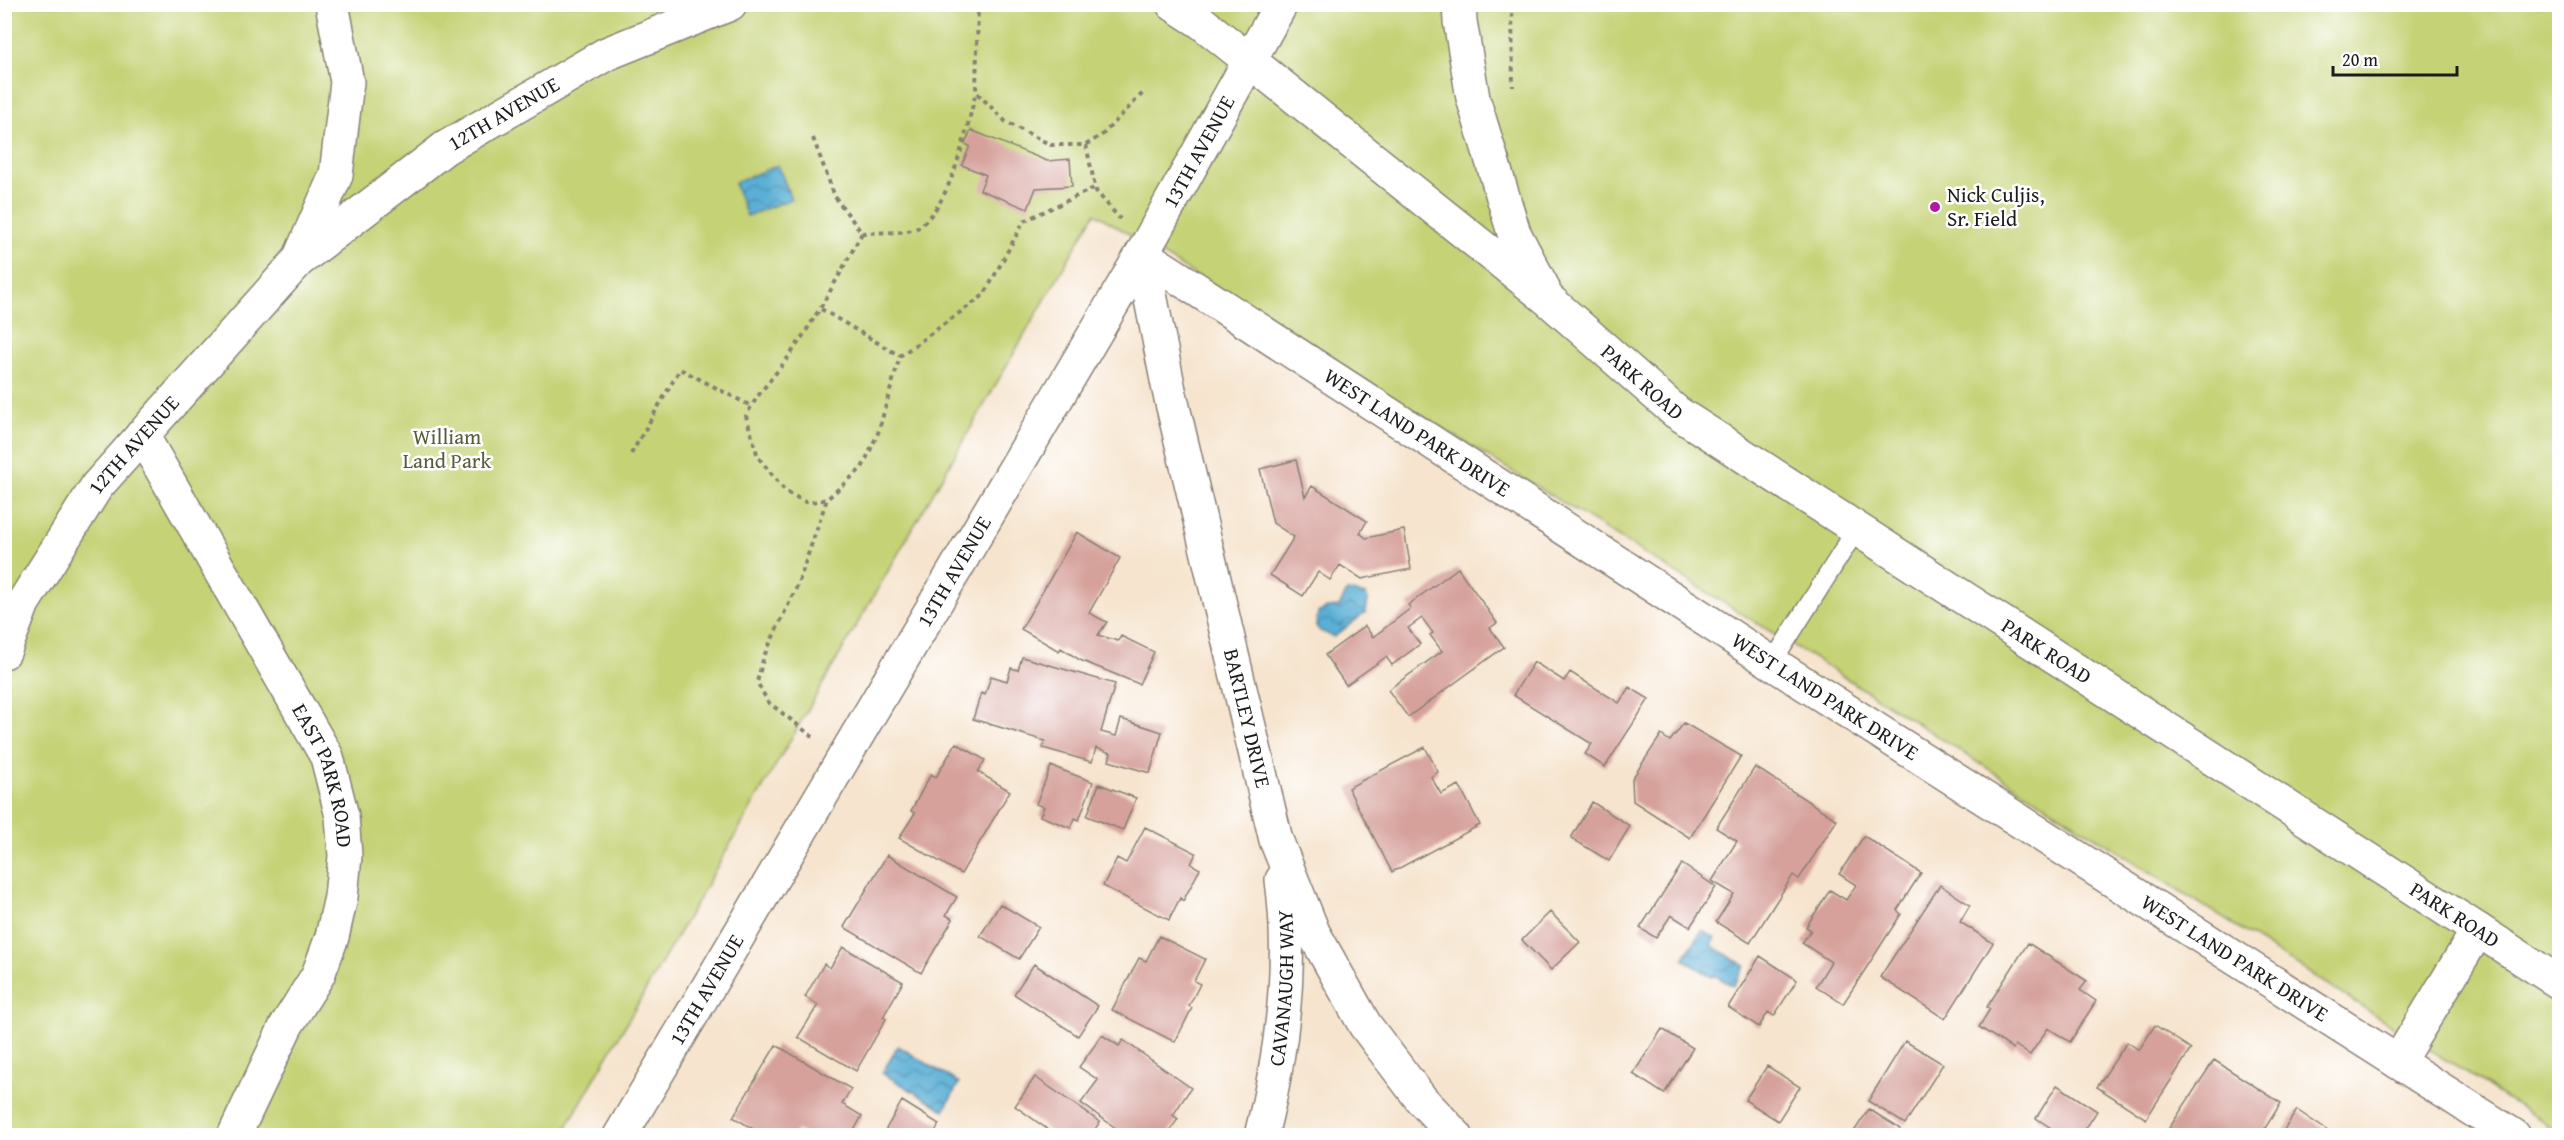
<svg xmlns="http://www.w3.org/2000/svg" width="2564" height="1140" font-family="'Gentium Book Plus',serif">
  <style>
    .park { fill: #c5d274; stroke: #707748; stroke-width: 1.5 }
    .water { fill: url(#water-waves); stroke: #3b6679; stroke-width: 1.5 }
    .building { fill: #d6a19b }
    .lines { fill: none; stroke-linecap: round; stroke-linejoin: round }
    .lane-casing { stroke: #898075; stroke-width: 21 }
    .street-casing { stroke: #898075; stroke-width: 36 }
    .path { stroke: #898075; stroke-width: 4; stroke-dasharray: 4.5 4.5; stroke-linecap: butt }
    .lane { stroke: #fff; stroke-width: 18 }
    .street { stroke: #fff; stroke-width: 33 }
    .poi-dot { fill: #b5179e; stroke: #fff; stroke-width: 2 }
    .labels { text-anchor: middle; stroke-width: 5; stroke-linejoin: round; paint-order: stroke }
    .street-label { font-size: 21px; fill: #1c1c1c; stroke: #fff }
    .poi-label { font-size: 21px; fill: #1c1c1c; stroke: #fff; text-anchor: start }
    .park-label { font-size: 21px; fill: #575c3b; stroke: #fff }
  </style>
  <defs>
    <pattern id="water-waves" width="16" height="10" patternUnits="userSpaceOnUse" patternTransform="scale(1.5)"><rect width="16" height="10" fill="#5aafd6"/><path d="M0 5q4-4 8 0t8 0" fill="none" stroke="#4a8ead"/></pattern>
  </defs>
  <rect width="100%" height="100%" fill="#fff"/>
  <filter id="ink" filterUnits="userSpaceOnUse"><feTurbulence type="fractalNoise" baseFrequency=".0167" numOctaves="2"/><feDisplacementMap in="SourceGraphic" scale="12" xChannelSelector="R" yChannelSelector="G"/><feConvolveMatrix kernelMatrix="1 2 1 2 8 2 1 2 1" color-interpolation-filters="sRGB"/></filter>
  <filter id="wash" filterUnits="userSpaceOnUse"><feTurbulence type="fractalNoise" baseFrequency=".008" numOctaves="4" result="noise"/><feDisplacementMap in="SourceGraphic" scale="24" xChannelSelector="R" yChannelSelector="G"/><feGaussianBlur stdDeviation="1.35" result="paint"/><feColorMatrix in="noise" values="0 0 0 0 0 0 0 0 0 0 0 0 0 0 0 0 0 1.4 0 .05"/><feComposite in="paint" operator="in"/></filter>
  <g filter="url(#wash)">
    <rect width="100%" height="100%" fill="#f6e4ce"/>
    <path class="park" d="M5,5H2559V1132L1852,682L1095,213L562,1135L5,1136Z"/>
    <path class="water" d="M778,165L791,199L747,216L734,183Z
      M1347,591L1366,595L1368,600L1366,612L1334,637L1320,631L1316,626L1318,613L1327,608L1339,607Z
      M1702,930L1715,938L1711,945L1745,966L1733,986L1714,975L1712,977L1683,959Z
      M898,1046L959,1083L944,1110L882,1073Z"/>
    <g id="blocks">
      <path class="building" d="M971,130L1047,161L1070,159L1072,186L1036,188L1028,209L980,190L986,175L962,165L970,146L965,144Z
        M1296,460L1305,497L1312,486L1367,521L1360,533L1366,538L1404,530L1411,569L1362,579L1340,565L1330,580L1318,572L1303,596L1270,575L1294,537L1273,523L1260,469Z
        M1077,532L1120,558L1089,613L1107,622L1098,635L1118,641L1121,636L1154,652L1139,684L1080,660L1061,648L1059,651L1021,629Z
        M1458,568L1497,623L1490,628L1504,647L1408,717L1388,690L1442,651L1430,635L1433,633L1422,618L1408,628L1420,644L1392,665L1386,657L1346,685L1325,655L1365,626L1373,637L1411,608L1408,605Z
        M1022,657L1115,684L1101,732L1116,736L1121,719L1162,732L1150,773L1109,761L1111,753L1096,748L1092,762L1043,748L1045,741L973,719L981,693L985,695L991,676L1007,681L1011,668L1018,670Z
        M1534,662L1564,681L1570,672L1619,703L1629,687L1649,699L1605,767L1585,754L1592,744L1513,695Z
        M1684,723L1741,756L1690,838L1633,801L1632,779L1661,735L1670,741Z
        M956,743L985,760L978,772L1010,791L961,874L899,838L915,813L911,811L931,774L936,777Z
        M1425,747L1438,772L1431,777L1441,794L1459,785L1480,825L1392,872L1348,788Z
        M1051,766L1093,782L1079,820L1075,818L1071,828L1040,816L1044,807L1036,804Z
        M1755,767L1837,820L1799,879L1793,875L1750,943L1716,922L1734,894L1712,881L1737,841L1716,828Z
        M1099,784L1136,798L1123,830L1087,816Z
        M1592,802L1630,826L1609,861L1571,838Z
        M1145,827L1196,853L1191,864L1200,869L1183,901L1180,898L1169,920L1103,886L1117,858L1126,863Z
        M1864,836L1921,873L1897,910L1901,914L1843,1004L1816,986L1831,962L1802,943L1811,930L1806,927L1830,890L1846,900L1856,885L1839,874Z
        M887,855L957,897L946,915L953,919L921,973L844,927Z
        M1682,864L1716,887L1690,927L1671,915L1656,938L1640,928Z
        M1940,885L1970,905L1960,922L1993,943L1945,1019L1880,977Z
        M1000,904L1039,927L1019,959L980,936Z
        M1550,912L1580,942L1551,970L1522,940Z
        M1159,936L1205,959L1194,981L1200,984L1189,1006L1192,1008L1175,1042L1112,1010L1139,958L1146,961Z
        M2028,943L2087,981L2080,990L2096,1001L2070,1042L2048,1028L2030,1055L2015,1045L2013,1049L1979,1027L1990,1009L1987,1007Z
        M843,947L903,982L883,1017L886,1019L856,1071L798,1037L818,1005L805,997L824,964L830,968Z
        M1760,956L1797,980L1774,1016L1768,1012L1759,1027L1728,1007Z
        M1034,964L1098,1006L1078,1036L1014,994Z
        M2155,1025L2191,1049L2146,1119L2097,1087L2127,1042L2139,1050Z
        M1662,1029L1693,1048L1664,1094L1633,1074Z
        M1102,1035L1119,1046L1123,1040L1191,1088L1173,1115L1178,1119L1166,1136H1127L1081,1103L1098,1080L1079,1067Z
        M1905,1041L1943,1064L1905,1124L1868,1101Z
        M776,1045L851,1089L842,1104L862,1116L851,1136H807L797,1130L793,1136H765L733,1117Z
        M2214,1060L2281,1103L2260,1136H2170L2166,1133Z
        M1767,1066L1800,1087L1778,1121L1745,1100Z
        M1035,1077L1100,1122L1090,1136H1057L1015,1106Z
        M2057,1085L2097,1111L2081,1136H2063L2036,1118Z
        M902,1101L939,1124L933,1136H882Z
        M1869,1109L1900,1129L1895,1136H1851Z
        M2297,1110L2335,1136H2280Z"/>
    </g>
  </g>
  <g filter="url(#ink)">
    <use href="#blocks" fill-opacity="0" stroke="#898075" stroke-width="1.5"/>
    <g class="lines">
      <defs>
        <path id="lane" d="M1772,663L1856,530"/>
        <g id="street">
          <path id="s1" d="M1173,4L1201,22L1250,61L1549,300L1676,412L2560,983"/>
          <path d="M1459,4L1460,21L1473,98L1514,233L1543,288"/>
          <path id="s2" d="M1142,254L1772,663L2514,1136"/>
          <path id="s3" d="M1142,254L1169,390L1276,840L1313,932L1365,1025L1421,1099L1456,1136"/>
          <path d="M300,257L336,175L347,82L332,4"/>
          <path id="s4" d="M142,435L327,757L342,816L345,856L341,897L332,937L318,975L286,1026L234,1136"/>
          <path id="s5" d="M4,652L23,603L97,486L298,261L445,148L606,54L730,4"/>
          <path d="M2398,1062L2478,930"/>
          <path id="s6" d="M620,1136L1142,254L1281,4"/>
          <path id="s7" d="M1261,1136C1282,1054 1293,964 1282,880"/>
        </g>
      </defs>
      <use href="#lane" class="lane-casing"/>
      <use href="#street" class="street-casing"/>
      <path class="path" d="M978,4L976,92L1006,122L1051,145H1086L1103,134L1145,91
        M1512,4L1513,87
        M813,138L835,197L862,233C874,232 908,234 917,228C952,205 966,131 976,92
        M1086,145L1096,191L1120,219
        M862,233C841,272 820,311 794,349C778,373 759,390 746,416L758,457L786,492L808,503L827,499L862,468L878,433L900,356L984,295L1024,221L1096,187
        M821,309L900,356
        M631,454L680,369L751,406
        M813,737L768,702L757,682L764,656L798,584L827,499"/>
      <use href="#lane" class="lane"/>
      <use href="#street" class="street"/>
    </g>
  </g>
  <circle class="poi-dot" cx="1935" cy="207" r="6"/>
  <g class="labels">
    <g class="street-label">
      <text dy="7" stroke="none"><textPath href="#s5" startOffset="746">12TH AVENUE</textPath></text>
      <text dy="7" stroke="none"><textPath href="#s6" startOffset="1142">13TH AVENUE</textPath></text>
      <text dy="7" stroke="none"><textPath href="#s1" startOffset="603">PARK ROAD</textPath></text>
      <text dy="7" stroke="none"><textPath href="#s2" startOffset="328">WEST LAND PARK DRIVE</textPath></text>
      <text dy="7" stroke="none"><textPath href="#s5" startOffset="246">12TH AVENUE</textPath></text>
      <text dy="7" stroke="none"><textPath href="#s6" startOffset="656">13TH AVENUE</textPath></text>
      <text dy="7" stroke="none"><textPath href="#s1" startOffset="1089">PARK ROAD</textPath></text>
      <text dy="7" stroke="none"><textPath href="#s2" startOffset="814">WEST LAND PARK DRIVE</textPath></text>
      <text dy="7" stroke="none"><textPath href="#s3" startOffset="476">BARTLEY DRIVE</textPath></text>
      <text dy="7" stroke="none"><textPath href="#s4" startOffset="388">EAST PARK ROAD</textPath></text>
      <text dy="7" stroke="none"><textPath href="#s1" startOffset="1575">PARK ROAD</textPath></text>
      <text dy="7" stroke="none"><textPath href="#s2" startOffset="1300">WEST LAND PARK DRIVE</textPath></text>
      <text dy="7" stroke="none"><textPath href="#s7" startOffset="150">CAVANAUGH WAY</textPath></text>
      <text dy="7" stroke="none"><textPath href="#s6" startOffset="170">13TH AVENUE</textPath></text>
    </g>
    <g class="poi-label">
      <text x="1947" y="202">Nick Culjis,<tspan x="1947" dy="24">Sr. Field</tspan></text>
    </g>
    <g class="park-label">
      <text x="447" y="444">William<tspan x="447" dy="24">Land Park</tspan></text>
    </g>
  </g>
  <rect width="2564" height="1140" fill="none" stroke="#fff" stroke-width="24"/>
  <path d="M2333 66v9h124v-9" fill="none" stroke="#1c1c1c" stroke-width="3"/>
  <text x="2342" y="66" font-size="18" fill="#1c1c1c" stroke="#ffffff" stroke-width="4.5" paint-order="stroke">20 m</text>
</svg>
